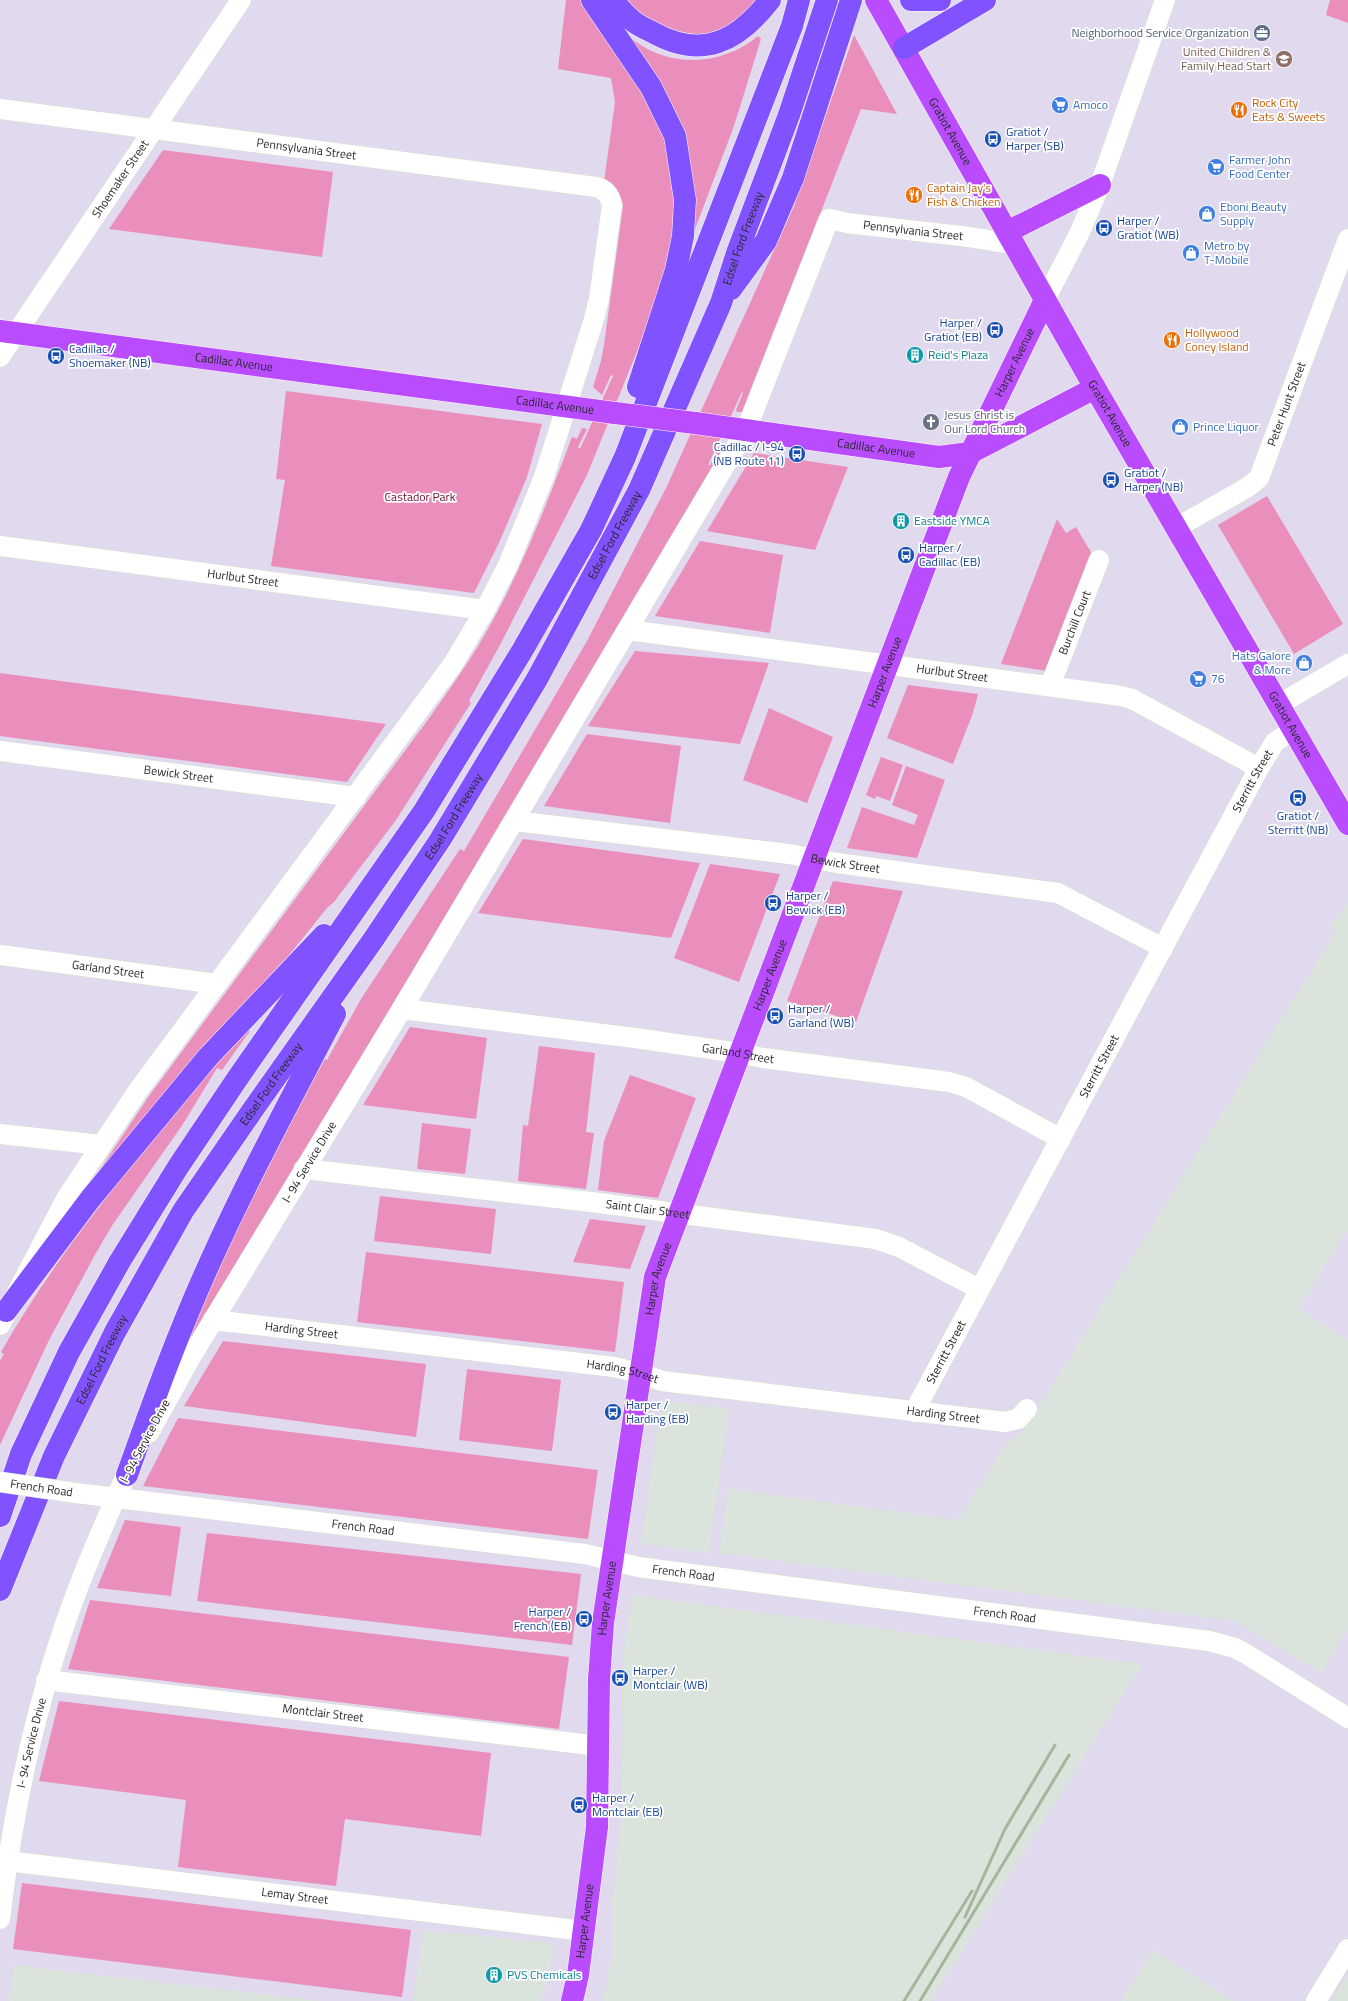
<svg xmlns="http://www.w3.org/2000/svg" width="1348" height="2001" font-family="'Titillium Web',sans-serif">
  <style>
    .industrial { fill: #dae4dc }
    .green { fill: #ea8ebc }
    .lines { fill: none; stroke-linecap: round; stroke-linejoin: round }
    .minor-casing { stroke: #d6e4ce; stroke-width: 21 }
    .major-casing { stroke: #fff; stroke-width: 23 }
    .highway-casing { stroke: #fff; stroke-width: 23 }
    .minor { stroke: #fff; stroke-width: 20 }
    .major { stroke: #b94cff; stroke-width: 22 }
    .highway { stroke: #8152ff; stroke-width: 22 }
    .rail { stroke: #a3b69b; stroke-width: 3 }
    .minor-bridge-casing { stroke: #d6e4ce; stroke-width: 21; stroke-linecap: butt }
    .major-bridge-casing { stroke: #fff; stroke-width: 23; stroke-linecap: butt }
    .minor-bridge { stroke: #fff; stroke-width: 20 }
    .major-bridge { stroke: #b94cff; stroke-width: 22 }
    .labels { text-anchor: middle; stroke-width: 3.5; stroke-linejoin: round; paint-order: stroke }
    .service-label { font-size: 12px; fill: #4e5e75; stroke: #fff; text-anchor: end }
    .education-label { font-size: 12px; fill: #785e54; stroke: #fff; text-anchor: end }
    .food-label { font-size: 12px; fill: #c56008; stroke: #fff; text-anchor: start }
    .shop-label { font-size: 12px; fill: #366cbe; stroke: #fff; text-anchor: start }
    .street-label { font-size: 12px; fill: #292929; stroke: #fff }
    .transit-label { font-size: 12px; fill: #164399; stroke: #fff; text-anchor: start }
    .culture-label { font-size: 12px; fill: #0d838f; stroke: #fff; text-anchor: start }
    .worship-label { font-size: 12px; fill: #5b616d; stroke: #fff; text-anchor: start }
    .park-label { font-size: 12px; fill: #6d1133; stroke: #fff }
  </style>
  <rect width="100%" height="100%" fill="#e1d9ed"/>
  <path class="industrial" d="M1348,902V1229L1299,1308L1348,1340V1629L1321,1673L1235,1621L719,1553L728,1489L959,1520L1007,1442L1023,1432L1335,933L1330,927Z
    M661,1400L729,1409L709,1553L641,1544Z
    M632,1595L1142,1664L931,2001H603L612,1956L611,1911L621,1823L622,1686L625,1643Z
    M423,1930L550,1943L555,1950L541,2001H413Z
    M1153,1950L1234,2001H1121Z
    M14,1965L321,2001H9Z
    M1348,1975V2001H1331Z"/>
  <path class="green" d="M566,0H583L588,14L597,28L636,79L663,133L675,182V243L640,344L587,475L500,645L469,701L471,703L396,820L334,902L327,908L278,969L89,1186L149,1096L430,717C452,686 474,655 492,622C524,563 548,501 572,437L577,439L582,428L587,429L578,447L580,449L613,376L611,375L602,395L593,387L601,361L604,345L623,206C620,194 616,185 604,182L615,102L611,78L558,69Z
    M621,0H762L756,10L703,40L667,34Z
    M1330,0H1348V23L1326,15Z
    M619,26C624,31 629,37 635,41C672,69 724,65 758,36L761,39L734,126L692,237L693,207Z
    M854,35L897,114L861,109L743,412H737L736,410L743,393L742,392L708,465H710L719,446L728,448L693,503L184,1352C224,1252 270,1153 325,1059L327,1060L361,999L460,849L464,851L587,641L667,486L794,206Z
    M163,150L333,172L322,257L109,229Z
    M286,391L542,424L527,477L499,543L474,593L271,566L285,480L276,479Z
    M754,453L848,467L815,550L707,531Z
    M1267,496L1343,624L1294,654L1218,525Z
    M1057,519L1066,533L1076,527L1092,554L1047,671L1001,664Z
    M700,541L783,555L770,633L655,616Z
    M635,651L769,663L740,744L588,726Z
    M0,673L386,724L347,782L0,736Z
    M908,685L978,694L973,713L953,764L887,738Z
    M769,708L833,737L807,803L743,780Z
    M587,734L681,746L670,823L544,806Z
    M881,757L903,765L890,801L876,796L875,799L866,795Z
    M906,766L945,780L917,858L847,848L862,807L914,825L918,815L892,805Z
    M523,839L700,863L671,938L478,913Z
    M710,864L780,874L739,982L674,958Z
    M833,881L903,891L856,1022L787,1001Z
    M410,1027L487,1038L476,1119L363,1105Z
    M246,1028L250,1031L222,1070L217,1068L183,1124L113,1224L96,1253L49,1340L0,1445V1361L4,1354L1,1352C68,1234 160,1132 246,1028Z
    M539,1046L595,1053L586,1132L594,1133L586,1189L518,1181L523,1125L528,1126Z
    M630,1075L696,1098L658,1198L598,1190L604,1141Z
    M422,1123L471,1129L465,1174L417,1169Z
    M380,1196L496,1209L491,1254L374,1241Z
    M590,1219L646,1226L630,1269L573,1262Z
    M366,1252L624,1282L615,1352L357,1322Z
    M223,1341L426,1364L416,1437L184,1406Z
    M467,1369L561,1380L552,1451L459,1440Z
    M178,1418L598,1470L588,1539L143,1486Z
    M125,1520L181,1527L171,1596L97,1588Z
    M207,1533L581,1574L572,1645L197,1601Z
    M90,1600L569,1657L559,1729L68,1669Z
    M59,1701L491,1753L481,1836L345,1819L336,1886L178,1867L186,1800L39,1781Z
    M22,1883L411,1930L402,1997L13,1949Z"/>
  <g class="lines">
    <defs>
      <g id="minor">
        <path id="s1" d="M0,109L596,187C605,189 610,196 612,205L599,299L594,319L544,477L508,565L485,610L453,664L137,1092L67,1197L0,1325"/>
        <path d="M1045,300L1080,232L1100,185L1165,0"/>
        <path id="s2" d="M0,357L241,0"/>
        <path id="s3" d="M1176,528L1248,487L1259,478L1348,239"/>
        <path id="s4" d="M0,546L485,610"/>
        <path id="s5" d="M628,630C793,651 957,674 1121,696L1132,699L1259,768"/>
        <path id="s6" d="M1050,686L1099,560"/>
        <path d="M1278,705L1348,664"/>
        <path id="s7" d="M0,751L356,797"/>
        <path id="s8" d="M515,821L789,854L837,863L1058,893L1163,948"/>
        <path id="s9" d="M0,955L217,984"/>
        <path id="s10" d="M402,1009L635,1038L739,1053L763,1058L949,1082L966,1087L1061,1139"/>
        <path d="M0,1134L101,1145"/>
        <path id="s11" d="M304,1169L591,1202L876,1239L899,1247L979,1289"/>
        <path id="s12" d="M213,1320L614,1367L640,1373L662,1381L1005,1422L1018,1419L1027,1409"/>
        <path id="s13" d="M914,1412L1259,768L1275,742L1293,730"/>
        <path id="s14" d="M149,1433L191,1357L402,1009L746,430L829,219L847,223L969,237L1014,244"/>
        <path id="s15" d="M76,1493L585,1554L638,1567L1209,1641L1235,1648L1248,1655L1348,1718"/>
        <path id="s16" d="M46,1680L599,1746"/>
        <path id="s17" d="M7,1861L584,1931"/>
        <path id="s18" d="M0,1919C16,1784 46,1657 101,1532C111,1508 121,1484 134,1461"/>
        <path d="M1316,2001L1348,1949"/>
      </g>
      <g id="major">
        <path id="s19" d="M876,0L1095,388L1348,824"/>
        <path d="M1007,232L1100,185"/>
        <path id="s20" d="M0,331L615,413"/>
        <path id="s21" d="M695,423L939,457L970,453L1095,388"/>
        <path id="s22" d="M572,2001L578,1975L597,1827L599,1679L603,1623L655,1277L959,477L1045,300"/>
      </g>
      <g id="highway">
        <path d="M592,0L651,87L675,136L685,200L683,236L676,270L638,387"/>
        <path d="M612,0C619,7 626,16 634,22C639,26 646,29 652,32C702,60 737,42 770,0"/>
        <path d="M911,0H940"/>
        <path d="M904,48L985,0"/>
        <path d="M731,289L766,241L793,178L851,0"/>
        <path d="M6,1311L91,1198L208,1057L324,935"/>
        <path d="M127,1475C153,1402 179,1330 211,1260C249,1176 293,1095 335,1014"/>
        <path d="M0,1516L21,1454L69,1352L120,1261L178,1167L237,1079L424,811L522,651L591,530L625,457L792,26L799,0"/>
        <path id="s23" d="M0,1590L54,1456L115,1332L183,1211L254,1108L373,940L440,840L537,679L639,490L721,303L737,253L789,115L827,0"/>
      </g>
    </defs>
    <use href="#minor" class="minor-casing"/>
    <use href="#major" class="major-casing"/>
    <use href="#highway" class="highway-casing"/>
    <use href="#minor" class="minor"/>
    <use href="#major" class="major"/>
    <use href="#highway" class="highway"/>
    <path class="rail" d="M965,1917L1005,1829L1055,1745
      M904,2001L972,1891
      M920,2001L1069,1755"/>
    <defs>
      <g id="minor-bridge">
        <path id="s24" d="M0,1482L76,1493"/>
      </g>
      <path id="major-bridge" d="M615,413L695,423"/>
    </defs>
    <use href="#minor-bridge" class="minor-bridge-casing"/>
    <use href="#major-bridge" class="major-bridge-casing"/>
    <use href="#minor-bridge" class="minor-bridge"/>
    <use href="#major-bridge" class="major-bridge"/>
  </g>
  <defs>
    <symbol id="office-disc" viewBox="-11 -11 22 22"><circle r="9.5" fill="#5c6f8a" stroke="#fff"/><path d="M-6-3h4V-5.5h4V-3h4V5H-6ZM-1-4.5V-3h2v-1.5ZM-6 0V1H6V0Z" fill="#fff"/></symbol>
    <symbol id="school-disc" viewBox="-11 -11 22 22"><circle r="9.5" fill="#8d6e63" stroke="#fff"/><path d="M0-5L7-2L0 1L-7-2ZM-4 1L0 2.5L4 1V4Q0 6-4 4Z" fill="#fff"/></symbol>
    <symbol id="supermarket-disc" viewBox="-11 -11 22 22"><circle r="9.5" fill="#3f7fe0" stroke="#fff"/><path d="M-6-5.5h2.5l.6 2H6L4.5 2H-2.5L-4.4-4H-6ZM-1.5 3.2a1.3 1.3 0 1 0 .1 0ZM3 3.2a1.3 1.3 0 1 0 .1 0Z" fill="#fff"/></symbol>
    <symbol id="restaurant-disc" viewBox="-11 -11 22 22"><circle r="9.5" fill="#e8710a" stroke="#fff"/><path d="M-5-6h1v4h1v-4h1v4h1v-4h1v5L-1.5 .5V6h-2V.5L-5-1ZM5-6V6H3V1.5H1.5Q1.5-4 5-6Z" fill="#fff"/></symbol>
    <symbol id="bus-disc" viewBox="-11 -11 22 22"><circle r="9.5" fill="#1a4fb4" stroke="#fff"/><path d="M-5-6H5V4H4V6H2V4H-2V6H-4V4H-5ZM-3.5-4V0h7V-4ZM-3.5 1.2v1.5H-2V1.2ZM2 1.2v1.5H3.5V1.2Z" fill="#fff"/></symbol>
    <symbol id="shop-disc" viewBox="-11 -11 22 22"><circle r="9.5" fill="#3f7fe0" stroke="#fff"/><path d="M-5-2.5h2.3a2.7 3.5 0 0 1 5.4 0H5L5.5 6h-11ZM-1.5-2.5h3a1.5 2.3 0 0 0-3 0Z" fill="#fff"/></symbol>
    <symbol id="building-disc" viewBox="-11 -11 22 22"><circle r="9.5" fill="#0f9aa8" stroke="#fff"/><path d="M-4-6H4V6H1V3H-1V6H-4ZM-2.5-4.3h1.7v1.8h-1.7ZM.8-4.3h1.7v1.8H.8ZM-2.5-1h1.7V.8h-1.7ZM.8-1h1.7V.8H.8Z" fill="#fff"/></symbol>
    <symbol id="church-disc" viewBox="-11 -11 22 22"><circle r="9.5" fill="#6b7280" stroke="#fff"/><path d="M-1.2-6h2.4v3.5h3.3v2.4h-3.3V6h-2.4V-.1h-3.3v-2.4h3.3Z" fill="#fff"/></symbol>
  </defs>
  <g fill-rule="evenodd">
    <use href="#office-disc" x="1252" y="23" width="20" height="20"/>
    <use href="#school-disc" x="1274" y="49" width="20" height="20"/>
    <use href="#supermarket-disc" x="1050" y="95" width="20" height="20"/>
    <use href="#restaurant-disc" x="1229" y="100" width="20" height="20"/>
    <use href="#bus-disc" x="983" y="129" width="20" height="20"/>
    <use href="#supermarket-disc" x="1206" y="157" width="20" height="20"/>
    <use href="#restaurant-disc" x="904" y="185" width="20" height="20"/>
    <use href="#shop-disc" x="1197" y="204" width="20" height="20"/>
    <use href="#bus-disc" x="1094" y="218" width="20" height="20"/>
    <use href="#shop-disc" x="1181" y="243" width="20" height="20"/>
    <use href="#bus-disc" x="985" y="320" width="20" height="20"/>
    <use href="#restaurant-disc" x="1162" y="330" width="20" height="20"/>
    <use href="#building-disc" x="905" y="345" width="20" height="20"/>
    <use href="#bus-disc" x="46" y="346" width="20" height="20"/>
    <use href="#church-disc" x="921" y="412" width="20" height="20"/>
    <use href="#shop-disc" x="1170" y="417" width="20" height="20"/>
    <use href="#bus-disc" x="787" y="444" width="20" height="20"/>
    <use href="#bus-disc" x="1101" y="470" width="20" height="20"/>
    <use href="#building-disc" x="891" y="511" width="20" height="20"/>
    <use href="#bus-disc" x="896" y="545" width="20" height="20"/>
    <use href="#shop-disc" x="1294" y="653" width="20" height="20"/>
    <use href="#supermarket-disc" x="1188" y="669" width="20" height="20"/>
    <use href="#bus-disc" x="1288" y="788" width="20" height="20"/>
    <use href="#bus-disc" x="763" y="893" width="20" height="20"/>
    <use href="#bus-disc" x="765" y="1006" width="20" height="20"/>
    <use href="#bus-disc" x="603" y="1402" width="20" height="20"/>
    <use href="#bus-disc" x="574" y="1609" width="20" height="20"/>
    <use href="#bus-disc" x="610" y="1668" width="20" height="20"/>
    <use href="#bus-disc" x="569" y="1795" width="20" height="20"/>
    <use href="#building-disc" x="484" y="1965" width="20" height="20"/>
  </g>
  <g class="labels">
    <g class="service-label">
      <text x="1249" y="37">Neighborhood Service Organization</text>
    </g>
    <g class="education-label">
      <text x="1271" y="56">United Children &amp;<tspan x="1271" dy="14">Family Head Start</tspan></text>
    </g>
    <g class="food-label">
      <text x="1252" y="107">Rock City<tspan x="1252" dy="14">Eats &amp; Sweets</tspan></text>
      <text x="927" y="192">Captain Jay's<tspan x="927" dy="14">Fish &amp; Chicken</tspan></text>
      <text x="1185" y="337">Hollywood<tspan x="1185" dy="14">Coney Island</tspan></text>
    </g>
    <g class="shop-label">
      <text x="1073" y="109">Amoco</text>
      <text x="1229" y="164">Farmer John<tspan x="1229" dy="14">Food Center</tspan></text>
      <text x="1220" y="211">Eboni Beauty<tspan x="1220" dy="14">Supply</tspan></text>
      <text x="1204" y="250">Metro by<tspan x="1204" dy="14">T-Mobile</tspan></text>
      <text x="1193" y="431">Prince Liquor</text>
      <text x="1291" y="660" text-anchor="end">Hats Galore<tspan x="1291" dy="14">&amp; More</tspan></text>
      <text x="1211" y="683">76</text>
    </g>
    <g class="street-label">
      <text dy="4" stroke="none"><textPath href="#s19" startOffset="151">Gratiot Avenue</textPath></text>
      <text dy="4" stroke="none"><textPath href="#s1" startOffset="309">Pennsylvania Street</textPath></text>
      <text dy="4" stroke="none"><textPath href="#s2" startOffset="215">Shoemaker Street</textPath></text>
      <text dy="4" stroke="none"><textPath href="#s14" startOffset="1479">Pennsylvania Street</textPath></text>
      <text dy="4" stroke="none"><textPath href="#s23" startOffset="1548">Edsel Ford Freeway</textPath></text>
      <text dy="4" stroke="none"><textPath href="#s20" startOffset="236">Cadillac Avenue</textPath></text>
      <text dy="4" stroke="none"><textPath href="#s22" startOffset="1713">Harper Avenue</textPath></text>
      <text dy="4" stroke="none"><textPath href="#s3" startOffset="176">Peter Hunt Street</textPath></text>
      <text dy="4" stroke="none"><textPath href="#s20" startOffset="560">Cadillac Avenue</textPath></text>
      <text dy="4" stroke="none"><textPath href="#s19" startOffset="475">Gratiot Avenue</textPath></text>
      <text dy="4" stroke="none"><textPath href="#s21" startOffset="183">Cadillac Avenue</textPath></text>
      <text dy="4" stroke="none"><textPath href="#s23" startOffset="1224">Edsel Ford Freeway</textPath></text>
      <text dy="4" stroke="none"><textPath href="#s4" startOffset="245">Hurlbut Street</textPath></text>
      <text dy="4" stroke="none"><textPath href="#s6" startOffset="68">Burchill Court</textPath></text>
      <text dy="4" stroke="none"><textPath href="#s22" startOffset="1377">Harper Avenue</textPath></text>
      <text dy="4" stroke="none"><textPath href="#s5" startOffset="327">Hurlbut Street</textPath></text>
      <text dy="4" stroke="none"><textPath href="#s19" startOffset="835">Gratiot Avenue</textPath></text>
      <text dy="4" stroke="none"><textPath href="#s7" startOffset="180">Bewick Street</textPath></text>
      <text dy="4" stroke="none"><textPath href="#s13" startOffset="716">Sterritt Street</textPath></text>
      <text dy="4" stroke="none"><textPath href="#s23" startOffset="900">Edsel Ford Freeway</textPath></text>
      <text dy="4" stroke="none"><textPath href="#s8" startOffset="333">Bewick Street</textPath></text>
      <text dy="4" stroke="none"><textPath href="#s9" startOffset="109">Garland Street</textPath></text>
      <text dy="4" stroke="none"><textPath href="#s22" startOffset="1053">Harper Avenue</textPath></text>
      <text dy="4" stroke="none"><textPath href="#s10" startOffset="339">Garland Street</textPath></text>
      <text dy="4" stroke="none"><textPath href="#s13" startOffset="392">Sterritt Street</textPath></text>
      <text dy="4" stroke="none"><textPath href="#s23" startOffset="576">Edsel Ford Freeway</textPath></text>
      <text dy="4" stroke="none"><textPath href="#s14" startOffset="315">I- 94 Service Drive</textPath></text>
      <text dy="4" stroke="none"><textPath href="#s11" startOffset="346">Saint Clair Street</textPath></text>
      <text dy="4" stroke="none"><textPath href="#s22" startOffset="729">Harper Avenue</textPath></text>
      <text dy="4" stroke="none"><textPath href="#s12" startOffset="89">Harding Street</textPath></text>
      <text dy="4" stroke="none"><textPath href="#s13" startOffset="68">Sterritt Street</textPath></text>
      <text dy="4" stroke="none"><textPath href="#s23" startOffset="252">Edsel Ford Freeway</textPath></text>
      <text dy="4" stroke="none"><textPath href="#s12" startOffset="413">Harding Street</textPath></text>
      <text dy="4" stroke="none"><textPath href="#s12" startOffset="737">Harding Street</textPath></text>
      <text transform="translate(145 1441) rotate(-62)" y="4">I- 94 Service Drive</text>
      <text dy="4" stroke="none"><textPath href="#s24" startOffset="42">French Road</textPath></text>
      <text dy="4" stroke="none"><textPath href="#s15" startOffset="289">French Road</textPath></text>
      <text dy="4" stroke="none"><textPath href="#s15" startOffset="613">French Road</textPath></text>
      <text dy="4" stroke="none"><textPath href="#s22" startOffset="405">Harper Avenue</textPath></text>
      <text dy="4" stroke="none"><textPath href="#s15" startOffset="937">French Road</textPath></text>
      <text dy="4" stroke="none"><textPath href="#s16" startOffset="279">Montclair Street</textPath></text>
      <text dy="4" stroke="none"><textPath href="#s18" startOffset="179">I- 94 Service Drive</textPath></text>
      <text dy="4" stroke="none"><textPath href="#s17" startOffset="290">Lemay Street</textPath></text>
      <text dy="4" stroke="none"><textPath href="#s22" startOffset="81">Harper Avenue</textPath></text>
    </g>
    <g class="transit-label">
      <text x="1006" y="136">Gratiot /<tspan x="1006" dy="14">Harper (SB)</tspan></text>
      <text x="1117" y="225">Harper /<tspan x="1117" dy="14">Gratiot (WB)</tspan></text>
      <text x="982" y="327" text-anchor="end">Harper /<tspan x="982" dy="14">Gratiot (EB)</tspan></text>
      <text x="69" y="353">Cadillac /<tspan x="69" dy="14">Shoemaker (NB)</tspan></text>
      <text x="784" y="451" text-anchor="end">Cadillac / I-94<tspan x="784" dy="14">(NB Route 11)</tspan></text>
      <text x="1124" y="477">Gratiot /<tspan x="1124" dy="14">Harper (NB)</tspan></text>
      <text x="919" y="552">Harper /<tspan x="919" dy="14">Cadillac (EB)</tspan></text>
      <text x="1298" y="820" text-anchor="middle">Gratiot /<tspan x="1298" dy="14">Sterritt (NB)</tspan></text>
      <text x="786" y="900">Harper /<tspan x="786" dy="14">Bewick (EB)</tspan></text>
      <text x="788" y="1013">Harper /<tspan x="788" dy="14">Garland (WB)</tspan></text>
      <text x="626" y="1409">Harper /<tspan x="626" dy="14">Harding (EB)</tspan></text>
      <text x="571" y="1616" text-anchor="end">Harper /<tspan x="571" dy="14">French (EB)</tspan></text>
      <text x="633" y="1675">Harper /<tspan x="633" dy="14">Montclair (WB)</tspan></text>
      <text x="592" y="1802">Harper /<tspan x="592" dy="14">Montclair (EB)</tspan></text>
    </g>
    <g class="culture-label">
      <text x="928" y="359">Reid's Plaza</text>
      <text x="914" y="525">Eastside YMCA</text>
      <text x="507" y="1979">PVS Chemicals</text>
    </g>
    <g class="worship-label">
      <text x="944" y="419">Jesus Christ is<tspan x="944" dy="14">Our Lord Church</tspan></text>
    </g>
    <g class="park-label">
      <text x="420" y="501">Castador Park</text>
    </g>
  </g>
</svg>
